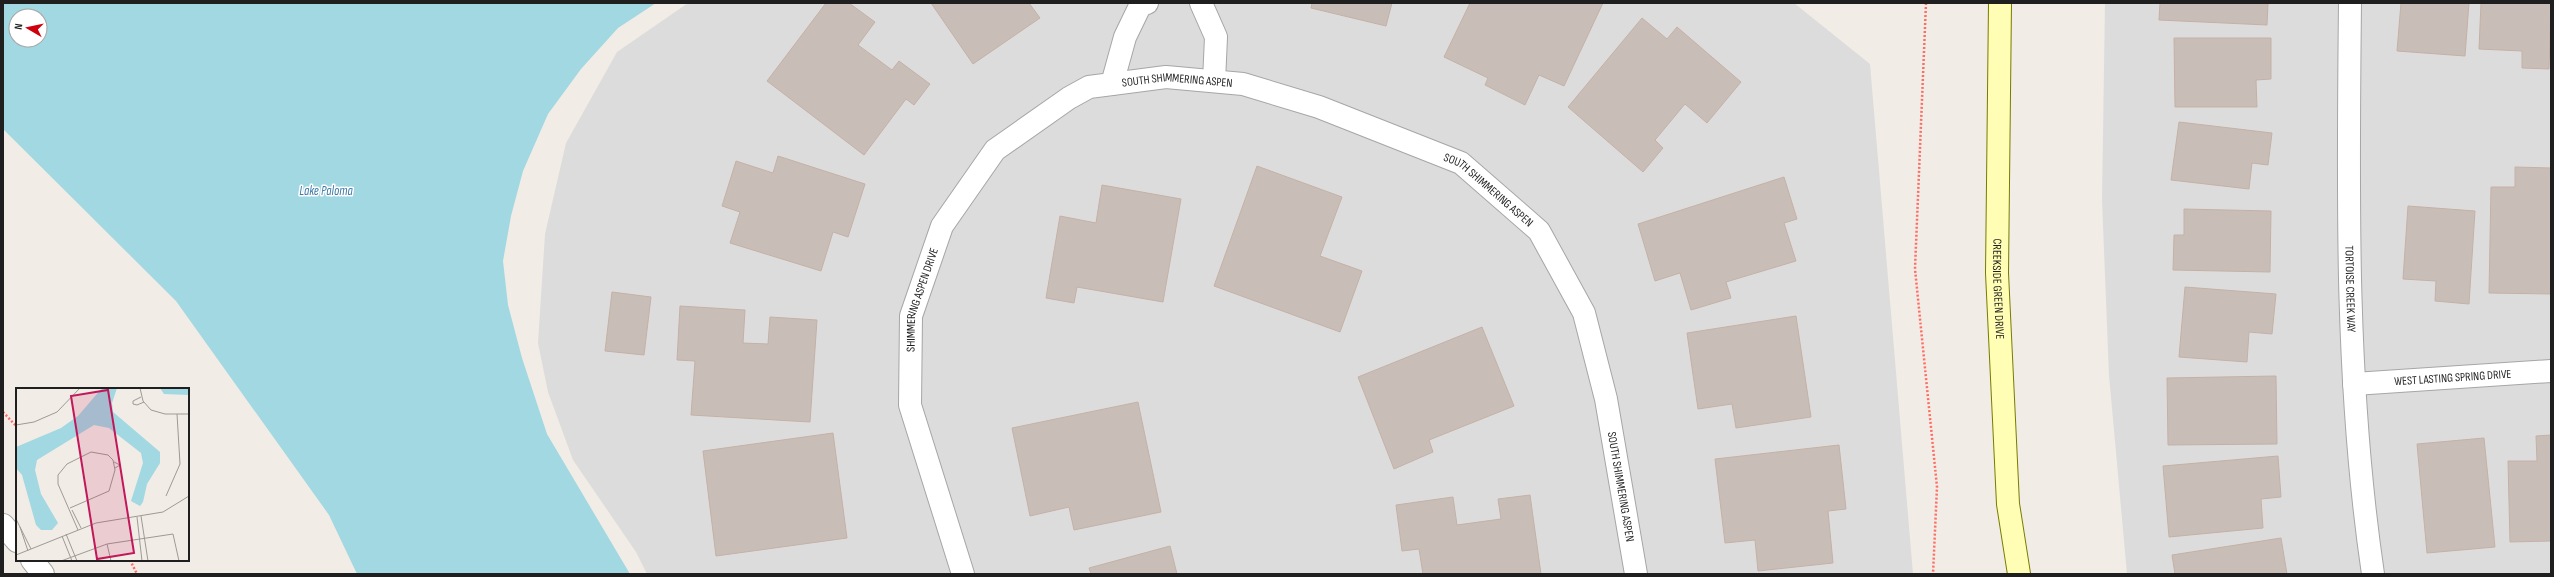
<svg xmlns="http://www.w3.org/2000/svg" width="2554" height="577" font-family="'Sofia Sans Condensed',sans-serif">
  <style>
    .residential { fill: #dddcdc }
    .water { fill: #a1d8e2; fill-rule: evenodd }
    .building { fill: #c9beb7; stroke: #c4b1a6 }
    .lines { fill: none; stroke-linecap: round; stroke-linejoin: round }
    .minor-casing { stroke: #a6a6a6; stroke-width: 24 }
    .tertiary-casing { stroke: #a6a6a6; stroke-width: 24 }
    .secondary-casing { stroke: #777c00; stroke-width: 24 }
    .path { stroke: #ff6d67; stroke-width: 2.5; stroke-dasharray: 2 2; stroke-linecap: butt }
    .minor { stroke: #fff; stroke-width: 22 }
    .tertiary { stroke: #fff; stroke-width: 22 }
    .secondary { stroke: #fffeb4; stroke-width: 22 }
    .labels { text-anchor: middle; stroke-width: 3; stroke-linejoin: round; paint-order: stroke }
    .street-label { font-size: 12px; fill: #1f1f1f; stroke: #fff }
    .water-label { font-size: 13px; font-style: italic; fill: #3d79a7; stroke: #fff }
    .inset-road { fill: none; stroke: #9d9a96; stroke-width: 1 }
    .view { fill: #c2185b; fill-opacity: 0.15; stroke: #c2185b; stroke-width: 2 }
    .inset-edge { fill: none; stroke: #1f1f1f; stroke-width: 2 }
  </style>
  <rect width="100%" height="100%" fill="#f1ece5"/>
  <path class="residential" d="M688,3H1794L1870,64L1913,574H647L636,552L573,460L548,392L538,343L545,234L566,143L617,52Z
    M2105,3H2551V574H2127L2109,375L2102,200Z"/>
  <path class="water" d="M3,3H656L618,28L581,69L548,114L523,171L511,216L503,261L508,305L522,358L547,434L630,574H357L329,515L176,301L3,129ZM16,16H40V40H16Z"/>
  <path class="building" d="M826,3H849L875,22L858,45L892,70L899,61L930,84L914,105L906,99L864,155L767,81Z
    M931,3H1029L1040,18L973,64Z
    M1312,3H1392L1386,26L1311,8Z
    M1470,3H1603L1564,86L1539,75L1525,105L1485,85L1488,78L1444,57Z
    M2160,3H2268L2267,25L2159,20Z
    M2401,3H2469L2465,56L2397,51Z
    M2481,3H2551L2549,69L2522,68V51L2479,49Z
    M1642,18L1667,39L1677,27L1741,82L1707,123L1685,104L1655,140L1663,148L1643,172L1568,107Z
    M2174,38H2271V79L2256,80L2257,107H2175Z
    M2179,122L2272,133L2268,165L2252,163L2249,189L2171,180Z
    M778,156L865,184L848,237L833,232L821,271L730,243L740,212L722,206L736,161L773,173Z
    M1257,166L1342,197L1320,256L1362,271L1340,332L1214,286Z
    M2515,167L2551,168V294L2489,293L2491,187H2515Z
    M1784,177L1797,219L1784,223L1796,261L1726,282L1731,298L1691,310L1680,273L1655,281L1638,224Z
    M1102,185L1181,199L1163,302L1077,287L1074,303L1046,298L1060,216L1096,223Z
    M2408,206L2475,211L2469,304L2435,301L2436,281L2403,279Z
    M2184,209L2271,211L2270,272L2173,270L2174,235H2184Z
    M2185,287L2276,294L2272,334L2249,332L2247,362L2179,357Z
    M612,292L651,297L644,355L605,351Z
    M680,306L745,310L743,343L768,344L770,317L817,320L810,422L691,415L695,361L677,360Z
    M1796,316L1811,417L1736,428L1732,404L1698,409L1687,333Z
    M1482,327L1514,406L1429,440L1433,452L1394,469L1358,377Z
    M2276,376L2277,444L2168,445L2167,378Z
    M1138,402L1161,512L1074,530L1069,507L1030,516L1012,428Z
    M833,433L847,538L716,556L703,451Z
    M2551,435V541L2510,542L2508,461H2537L2536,436Z
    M2484,438L2495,547L2427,553L2417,444Z
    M1839,445L1846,509L1828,511L1833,563L1758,571L1755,540L1725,543L1715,459Z
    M2278,456L2281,497L2261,499L2263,528L2169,537L2163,466Z
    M1530,495L1541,574H1423L1419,549L1402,551L1396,505L1453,497L1457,525L1501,519L1498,499Z
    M2281,538L2287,574H2175L2172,555Z
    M1170,546L1177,574H1091L1089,568Z"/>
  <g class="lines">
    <defs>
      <g id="minor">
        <path d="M1201,3L1216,37L1214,81"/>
        <path id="s1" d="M2350,3C2348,193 2345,385 2373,574"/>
        <path d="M1112,84L1125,37L1140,6L1147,3"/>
        <path id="s2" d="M2354,384L2551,371"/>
        <path id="s3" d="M963,574L910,405L911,316L942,226L995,150L1069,98L1089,87L1166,77L1243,84L1319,107L1461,163L1539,231L1584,313L1606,399L1636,574"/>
      </g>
      <path id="tertiary" d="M3,525L17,541
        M32,560L43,574"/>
      <g id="secondary">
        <path id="s4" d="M2000,3L1997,273L2008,504L2019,574"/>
      </g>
    </defs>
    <use href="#minor" class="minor-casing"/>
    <use href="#tertiary" class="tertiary-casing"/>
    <use href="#secondary" class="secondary-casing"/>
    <path class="path" d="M1926,3L1915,269L1937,487L1933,574
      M3,412L17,427
      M130,560L137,574"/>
    <use href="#minor" class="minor"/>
    <use href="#tertiary" class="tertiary"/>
    <use href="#secondary" class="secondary"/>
  </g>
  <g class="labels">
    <g class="street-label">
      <text dy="4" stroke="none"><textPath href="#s3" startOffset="656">SOUTH SHIMMERING ASPEN</textPath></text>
      <text dy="4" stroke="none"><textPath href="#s3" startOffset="992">SOUTH SHIMMERING ASPEN</textPath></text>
      <text dy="4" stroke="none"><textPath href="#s4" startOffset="286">CREEKSIDE GREEN DRIVE</textPath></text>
      <text dy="4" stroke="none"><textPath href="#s1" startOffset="286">TORTOISE CREEK WAY</textPath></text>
      <text dy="4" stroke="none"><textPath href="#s3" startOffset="284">SHIMMERING ASPEN DRIVE</textPath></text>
      <text dy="4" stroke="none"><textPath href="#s2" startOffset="99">WEST LASTING SPRING DRIVE</textPath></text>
      <text dy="4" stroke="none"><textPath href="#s3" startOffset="1329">SOUTH SHIMMERING ASPEN</textPath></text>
    </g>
    <g class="water-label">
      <text x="326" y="195">Lake Paloma</text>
    </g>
  </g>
  <g transform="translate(16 388)">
    <rect width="173" height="173" fill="#f1ece5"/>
    <path d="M86,0H101L96,15L97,24L144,64V75L131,96L127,114L124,118L115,113L127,75L125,65L93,40L78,37L21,72L19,82L25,106L42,135L36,142H25L20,137L6,87L0,80V59L45,40L62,28ZM144,0H173V7L148,6Z" fill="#a1d8e2"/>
    <path class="inset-road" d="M124,0L127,13L135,22L149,26H173M125,9L117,13V16L121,17L128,14M0,37L18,34L41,24L64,0M98,74L104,77L99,80M150,108L164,76L161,26M54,120L93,103L99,82L97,72L92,67L75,64L51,76L42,87V96L62,142M56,122L65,140M125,128L132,173M121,129L126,173M0,131L15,161M4,139L12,163M50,146L61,173M46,148L56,173M91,156L95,173M0,167L80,135L147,124L173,108M45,173L91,156L157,146L163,173"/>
    <path class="view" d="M92,2L118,165L81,171L55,8Z"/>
    <rect width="173" height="173" class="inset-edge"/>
  </g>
  <rect width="2554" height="577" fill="none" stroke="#1f1f1f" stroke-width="8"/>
  <g transform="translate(28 28) rotate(279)"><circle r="19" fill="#ffffff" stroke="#a5a5a5"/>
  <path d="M0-3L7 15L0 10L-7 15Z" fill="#ce000e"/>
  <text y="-6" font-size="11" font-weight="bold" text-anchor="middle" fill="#1f1f1f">N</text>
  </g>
</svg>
